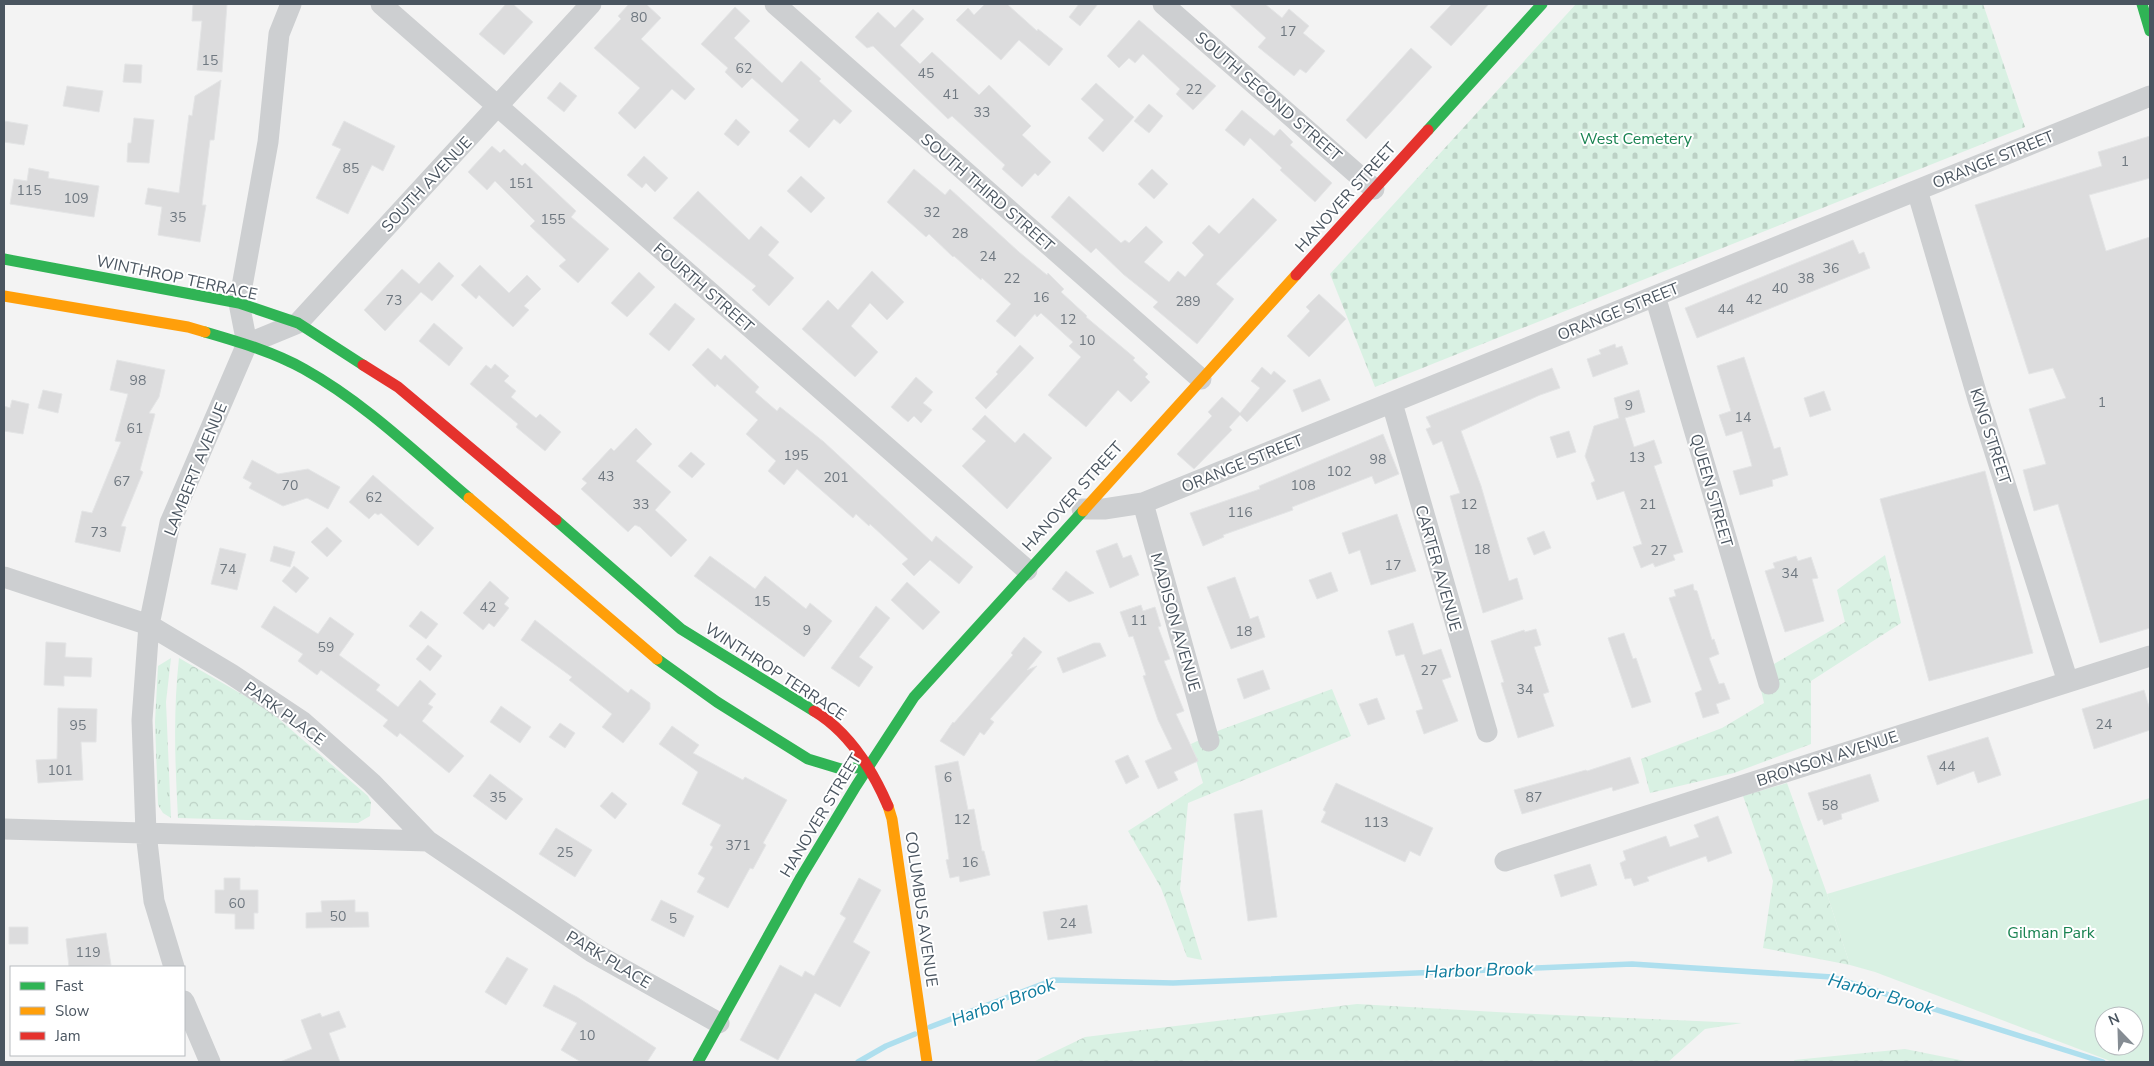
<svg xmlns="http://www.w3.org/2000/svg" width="2154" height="1066" font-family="'Nunito Sans',sans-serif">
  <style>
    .grass { fill: url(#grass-tufts) }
    .forest { fill: url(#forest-crowns) }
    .cemetery { fill: url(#cemetery-stones) }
    .green { fill: #d9f1e3; fill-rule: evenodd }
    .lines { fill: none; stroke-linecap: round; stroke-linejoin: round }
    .stream { stroke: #aedfee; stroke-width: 5.5 }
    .building { fill: #dcdcdd; stroke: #e4e5e6 }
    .street { stroke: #cdcfd1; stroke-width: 21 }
    .fast { stroke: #30b455; stroke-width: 11 }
    .slow { stroke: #ff9f0a; stroke-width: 11 }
    .jam { stroke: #e5322d; stroke-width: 11 }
    .labels { text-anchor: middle; stroke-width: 4; stroke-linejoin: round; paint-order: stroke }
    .number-label { font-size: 14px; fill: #6f7880 }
    .street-label { font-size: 16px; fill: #4a5560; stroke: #fff }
    .park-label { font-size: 16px; fill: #198351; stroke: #fff }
    .water-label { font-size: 18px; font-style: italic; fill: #0e7c9e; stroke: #fff }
  </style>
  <defs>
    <pattern id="grass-tufts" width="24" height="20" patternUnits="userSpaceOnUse" patternTransform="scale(1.25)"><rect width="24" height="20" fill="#d9f1e3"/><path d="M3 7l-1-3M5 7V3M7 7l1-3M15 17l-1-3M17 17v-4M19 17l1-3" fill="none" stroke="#bcd1c5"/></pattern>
    <pattern id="forest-crowns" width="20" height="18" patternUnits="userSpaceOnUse" patternTransform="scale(1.25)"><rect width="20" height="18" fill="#d9f1e3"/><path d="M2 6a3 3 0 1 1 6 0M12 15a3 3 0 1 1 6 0" fill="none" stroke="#bcd1c5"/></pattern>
    <pattern id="cemetery-stones" width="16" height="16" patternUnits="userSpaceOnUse" patternTransform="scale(1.25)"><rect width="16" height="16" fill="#d9f1e3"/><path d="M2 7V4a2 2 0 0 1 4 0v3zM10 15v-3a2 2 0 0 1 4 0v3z" fill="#bcd1c5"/></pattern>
  </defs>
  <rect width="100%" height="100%" fill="#f3f3f3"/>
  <path class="grass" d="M171,658L166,702L171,818L163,813L158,805L155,722L158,666Z"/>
  <path class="forest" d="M1885,555L1901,623L1811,681V744L1734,773L1650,793L1641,759L1722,728L1764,703L1761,690L1769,684L1774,664L1845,622L1837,590Z
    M179,658L266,708L368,796L371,802L370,816L358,823L178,818C175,764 173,712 179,658Z
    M1332,689L1351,736L1188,803L1180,889L1202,960L1187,957L1161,888L1128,831L1203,783L1191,744L1220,730Z
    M1787,783L1827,894L1850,965L1763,948L1773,881L1743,796Z
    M1357,1004L1514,1013L1742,1023L1705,1029L1668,1062L1305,1060L1033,1062L1085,1037Z
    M1905,1049L1970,1062H1795L1794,1060Z"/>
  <path class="cemetery" d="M1576,4H1983L2025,127L1375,387L1330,274Z"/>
  <path class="green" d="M2150,798V1062H2113L1875,972L1850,965L1827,894ZM2104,1016H2134V1046H2104Z"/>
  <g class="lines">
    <path class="stream" d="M930,1027L1053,980L1173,983L1632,964L1832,977L2103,1062
      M858,1062L886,1046L915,1034"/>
  </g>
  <path class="building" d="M193,4H227L222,72L197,70L202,21H192Z
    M506,4H513L533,22L504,55L479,34Z
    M629,4H646L661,18L641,39L695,89L685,100L672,89L635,129L618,113L640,88L594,48L621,19L618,16Z
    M985,4H1007L1037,31L1038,29L1063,49L1049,66L1019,40L1001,60L956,20L968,8L974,15Z
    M1079,4H1098L1080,26L1069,17Z
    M1229,4H1265L1282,18L1289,9L1309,26L1303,33L1325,51L1306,73L1300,69L1294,76L1258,47L1266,38Z
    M1452,4H1489L1451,46L1430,27Z
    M735,7L750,21L734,38L782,83L801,61L821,79L819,81L852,111L840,124L834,119L809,148L789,131L799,120L752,78L742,88L725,72L728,68L701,44Z
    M913,9L924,19L900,45L920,64L932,52L979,95L989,85L1031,126L1022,135L1051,162L1038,176L1035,173L1022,187L1002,169L1005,165L952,116L948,119L873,46L867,48L855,37L878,12L895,28Z
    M1139,20L1216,86L1193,110L1176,94L1180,89L1143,54L1135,63L1129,58L1119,68L1107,56Z
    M1411,48L1432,67L1366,139L1346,120Z
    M125,64L142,65L141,83L123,82Z
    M221,80L214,140H210L202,205H206L200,242L158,235L162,207L145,204L148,188L179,193L189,115L192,116L195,96Z
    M560,82L577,96L564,112L547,98Z
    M1096,83L1134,117L1103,152L1088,138L1104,120L1081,99Z
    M67,86L103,91L99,112L63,106Z
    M1149,104L1163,116L1149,133L1134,121Z
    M1242,110L1274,136L1280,129L1293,142L1290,145L1332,183L1315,202L1280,170L1282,168L1250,138L1244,146L1225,130Z
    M134,118L154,120L149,163L127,162L128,143H131Z
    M736,119L750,132L738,146L724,134Z
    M4,121L28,125L24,145L4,142Z
    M344,121L395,146L383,171L372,165L348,214L316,198L341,149L332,145Z
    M2150,136V178L2089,195L2106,251L2150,237V628L2100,643L2058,504L2034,511L2023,470L2046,464L2029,409L2066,398L2053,368L2029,374L1975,205L2102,166L2098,152Z
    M492,146L500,153L504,149L522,166L525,163L576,211L571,217L609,249L578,283L559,266L566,260L530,226L535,221L495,181L487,190L468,172Z
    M644,156L668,178L655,192L646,183L642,188L627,175Z
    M29,168L49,172L48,178L99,186L94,217L10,204L14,179L27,181Z
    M914,169L945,195L950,189L1019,252L1047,275L1048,273L1064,289L1061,292L1087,316L1086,317L1135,358L1133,360L1148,374L1145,377L1150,382L1131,402L1118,390L1086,427L1048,395L1081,357L1069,346L1073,342L1041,313L1037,317L1035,314L1015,337L996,321L1011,304L982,278L981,280L954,256L953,257L929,234L926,237L887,202Z
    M1152,169L1168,184L1154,199L1138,184Z
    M801,176L825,198L811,213L787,191Z
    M698,191L749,240L761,226L779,242L768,255L794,278L769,306L752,290L756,286L673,218Z
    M1069,196L1121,243L1125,240L1129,243L1146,226L1163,242L1144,262L1169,282L1178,271L1185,277L1204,255L1192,243L1209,225L1219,234L1253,198L1277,220L1216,284L1234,299L1197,344L1153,307L1158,302L1123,274L1096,248L1091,253L1051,217Z
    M1853,240L1859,254L1864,252L1870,268L1697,338L1685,308Z
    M439,262L454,276L432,301L421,292L385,331L364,310L402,269L419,284Z
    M480,265L509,293L527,275L541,289L524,306L529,310L513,327L479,295L476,299L461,285Z
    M872,271L904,302L887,320L870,303L851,326L878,352L855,377L802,329L828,300L838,310Z
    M639,272L655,287L627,317L611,303Z
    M1319,294L1346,319L1309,357L1287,336L1310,311L1306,307Z
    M675,303L695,319L669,351L649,334Z
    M434,323L463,348L449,366L419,341Z
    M1615,344L1616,348L1622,346L1628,364L1593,377L1587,359L1601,354L1599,350Z
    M1020,345L1034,358L986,409L975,398L998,374L996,372Z
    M708,348L721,360L725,355L759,387L755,392L777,411L780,407L824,442L932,542L936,536L973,567L959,584L930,560L914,576L902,564L908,559L870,524L869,526L856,514L853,518L797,469L784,485L768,471L776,461L746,434L758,420L717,384L715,387L692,365Z
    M1744,357L1774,449L1780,447L1788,475L1772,480L1773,486L1740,495L1733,471L1752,466L1742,431L1726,436L1719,415L1731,411L1717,366Z
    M117,360L165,370L159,397L149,413L155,414L140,470L143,472L121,526L126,527L120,552L75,542L82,511L92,513L121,442L115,441L128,394L110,390Z
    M495,364L509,376L504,381L516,391L511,397L536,418L540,414L561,432L545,451L516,427L518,424L470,384L486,365L491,369Z
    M1262,367L1271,375L1274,371L1286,381L1247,422L1240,415L1229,427L1232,430L1194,469L1177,454L1212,416L1208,412L1222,397L1240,413L1260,388L1251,381Z
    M1552,368L1560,388L1540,395L1461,431L1481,486L1509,581L1517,578L1523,599L1483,613L1450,496L1460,493L1442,441L1433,445L1426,429L1431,427L1426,417Z
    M916,377L933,392L923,403L932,410L921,423L914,416L908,422L891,407Z
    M1320,379L1330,400L1302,412L1293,390Z
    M43,390L62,394L58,413L38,408Z
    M1639,390L1645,412L1625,418L1634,447L1654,440L1662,463L1654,466L1683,552L1673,555L1675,560L1655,567L1653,563L1641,568L1633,547L1642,544L1624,491L1597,500L1591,483L1595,481L1585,456L1594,426L1619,418L1614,398Z
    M1824,391L1831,410L1810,417L1804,398Z
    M12,400L29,404L23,434L4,431V406L10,408Z
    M985,415L1015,443L1024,433L1052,458L1007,509L962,466L986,441L972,429Z
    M636,428L652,444L636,461L671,492L655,510L687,540L671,557L640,527L635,525L628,532L581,489L587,483L582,479L611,448L614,451Z
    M1569,431L1576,452L1557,458L1550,437Z
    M1383,434L1399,474L1375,484L1372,476L1292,507L1293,510L1223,535L1224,537L1203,546L1190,513L1260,489L1259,486Z
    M691,452L705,464L692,478L678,466Z
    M252,460L278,474L308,469L340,487L328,509L307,498L283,506L249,488L252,483L243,478Z
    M1985,471L2033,653L1929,681L1880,499Z
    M373,475L434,528L418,546L381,513L378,515L375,513L369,519L349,502Z
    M1397,514L1416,571L1371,585L1360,550L1349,554L1342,533Z
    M327,527L342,541L327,557L311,542Z
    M1544,531L1551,548L1534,555L1527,538Z
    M1117,543L1123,558L1131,555L1139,575L1110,588L1096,551Z
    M274,546L295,552L290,567L270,561Z
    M220,548L246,554L237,590L211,584Z
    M710,556L755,589L765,576L806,609L810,603L832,621L804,657L694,576Z
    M1796,556L1798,561L1811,557L1818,578L1812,579L1824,621L1785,632L1765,571L1775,568L1773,563Z
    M294,566L309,578L296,593L282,581Z
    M1066,571L1094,593L1069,602L1052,589Z
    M1331,572L1338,591L1317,599L1309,580Z
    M1235,577L1250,619L1258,616L1265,637L1231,649L1207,587Z
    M490,581L509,598L504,604L509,608L494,627L489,623L483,630L463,613Z
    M907,582L940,612L923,630L891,600Z
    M1693,584L1694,590L1697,591L1712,640L1714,639L1719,654L1709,658L1719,684L1724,683L1730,699L1716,704L1719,713L1703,718L1695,693L1702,690L1669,598L1676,596L1674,590Z
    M1141,605L1143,611L1155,607L1161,626L1158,627L1170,659L1164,661L1184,711L1176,714L1198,761L1174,772L1178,780L1158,789L1145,761L1172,749L1158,720L1143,676L1146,675L1133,636L1129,637L1120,612Z
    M274,606L318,634L330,617L354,634L339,655L380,685L376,690L398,707L420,680L436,694L428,704L433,707L422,721L464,756L449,773L400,733L397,737L383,726L388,720L321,670L317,675L298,661L303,654L261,627Z
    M876,606L890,618L859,657L873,667L859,687L831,668Z
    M421,611L438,624L426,639L409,626Z
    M535,620L628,693L631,689L650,703V709L623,743L602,727L612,714L569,680L572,677L521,640Z
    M1413,623L1423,655L1441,649L1451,677L1442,680L1458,721L1424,734L1416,711L1423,709L1404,654L1396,656L1388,631Z
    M1536,629L1541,645L1534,647L1549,692L1543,694L1554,726L1518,738L1501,683L1504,682L1491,641L1524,630L1525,632Z
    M1624,633L1633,659L1636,658L1651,702L1632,708L1608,638Z
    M1024,637L1042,652L1027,670L1037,666L990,719L994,722L984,735L980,732L964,756L940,741L953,722L954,723L1013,655L1011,653Z
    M46,642L66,643L65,657L92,658L91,677L64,676V686L44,685Z
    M1094,643H1100L1106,656L1063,673L1057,658Z
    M428,645L442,656L430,671L416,659Z
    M1263,670L1270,689L1244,699L1237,679Z
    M2144,690L2150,710V730L2094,749L2082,709Z
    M1377,698L1385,719L1368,725L1359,704Z
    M501,706L531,727L520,743L490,722Z
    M58,708L97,709L96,742H81L83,780L38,783L36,760L57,759Z
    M560,723L575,733L565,748L549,737Z
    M672,726L699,745L693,753L743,780L745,777L787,800L763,843L766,845L753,869L750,868L728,908L697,892L705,878L698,874L713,847L710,845L721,825L682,804L698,772L659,744Z
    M1988,737L2001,775L1978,783L1974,771L1937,785L1927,756Z
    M1128,755L1139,777L1126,784L1115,761Z
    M1630,757L1639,783L1613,791L1612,787L1522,814L1514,790L1586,770L1587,771Z
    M958,761L968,810L974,809L982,851H984L990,875L960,882L959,876L950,878L946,860L949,859L935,766Z
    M490,774L523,799L506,820L473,796Z
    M1870,774L1879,801L1841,814L1842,819L1824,825L1822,819L1818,821L1808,793Z
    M1336,783L1433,828L1420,856L1410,851L1405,862L1321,822L1326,812L1323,810Z
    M612,792L627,804L615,819L600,806Z
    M1262,810L1277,917L1248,921L1234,814Z
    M1718,816L1732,853L1708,862L1706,856L1647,877L1649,881L1634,886L1631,878L1625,879L1620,863L1626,860L1623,851L1666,836L1670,847L1699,837L1694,825Z
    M556,828L592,850L575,877L539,854Z
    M1590,864L1597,885L1561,897L1554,875Z
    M224,878H240V890H258V913H254V929H235V914L215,913V890H224Z
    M859,878L881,890L853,942L870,952L840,1007L815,993L778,1060L740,1040L780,965L802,977L805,971L814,976L846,918L840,914Z
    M355,900V912H368L369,927L306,928V913L322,912L321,901Z
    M661,900L694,916L684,937L651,920Z
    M1087,905L1092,933L1048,940L1043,912Z
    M9,927H28V944H9Z
    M106,933L111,965L69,967L66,939Z
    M507,957L528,969L506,1005L485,992Z
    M554,985L577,997L656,1048L647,1062H581L561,1050L577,1023L543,1006Z
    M339,1011L346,1027L329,1033L340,1062H280L312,1049L301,1020L320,1013L322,1017Z"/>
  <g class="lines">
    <path class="street" d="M381,4L1027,570
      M775,4L1201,379
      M1163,4L1374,189
      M1917,190L1978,399L2068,682
      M1655,296L1769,684
      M247,344L298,323L591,4
      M1392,403L1487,732
      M1143,503L1209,741
      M1082,509H1104L1143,503L2150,96
      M4,577L149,625L231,674L303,722L372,783L428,841L592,952L719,1023
      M4,829L428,841
      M1505,861L2150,656
      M174,967L154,901L146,833L142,720L149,625L170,523L247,344L239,303L268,142L279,34L291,4
      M184,1001L210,1062"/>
    <path class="fast" d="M2142,4L2150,31
      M1428,130L1542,4
      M4,259L239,303L298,323L363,365
      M205,332C239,342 274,352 304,369C365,403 416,453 469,498
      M556,520L681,629L814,711
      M657,659L717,702L808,759L841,769L866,767
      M698,1062L801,877L856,786L914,697L1083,511"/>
    <path class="slow" d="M4,296L188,327L205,332
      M469,498L657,659
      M1083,511L1296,275
      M888,806L892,819L927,1062"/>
    <path class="jam" d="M1296,275L1428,130
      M363,365L398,387L556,520
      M814,711C849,732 872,769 888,806"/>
  </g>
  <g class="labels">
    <g class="number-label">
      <text x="639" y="22">80</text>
      <text x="1288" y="36">17</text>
      <text x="210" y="65">15</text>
      <text x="744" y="73">62</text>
      <text x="926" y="78">45</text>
      <text x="1194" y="94">22</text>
      <text x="951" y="99">41</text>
      <text x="982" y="117">33</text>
      <text x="2125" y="166">1</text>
      <text x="351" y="173">85</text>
      <text x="521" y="188">151</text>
      <text x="29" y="195">115</text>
      <text x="76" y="203">109</text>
      <text x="932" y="217">32</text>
      <text x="178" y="222">35</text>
      <text x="553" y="224">155</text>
      <text x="960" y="238">28</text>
      <text x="988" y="261">24</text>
      <text x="1831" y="273">36</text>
      <text x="1012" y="283">22</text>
      <text x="1806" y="283">38</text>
      <text x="1780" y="293">40</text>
      <text x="1041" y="302">16</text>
      <text x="1754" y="304">42</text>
      <text x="394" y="305">73</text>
      <text x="1188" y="306">289</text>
      <text x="1726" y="314">44</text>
      <text x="1068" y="324">12</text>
      <text x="1087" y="345">10</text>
      <text x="138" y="385">98</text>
      <text x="2102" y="407">1</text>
      <text x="1629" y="410">9</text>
      <text x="1743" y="422">14</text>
      <text x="135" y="433">61</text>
      <text x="796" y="460">195</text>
      <text x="1637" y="462">13</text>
      <text x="1378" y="464">98</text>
      <text x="1339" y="476">102</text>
      <text x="606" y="481">43</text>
      <text x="836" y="482">201</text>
      <text x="122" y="486">67</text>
      <text x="290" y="490">70</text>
      <text x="1303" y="490">108</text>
      <text x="374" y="502">62</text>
      <text x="641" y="509">33</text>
      <text x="1469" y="509">12</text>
      <text x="1648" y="509">21</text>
      <text x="1240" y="517">116</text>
      <text x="99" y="537">73</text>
      <text x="1482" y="554">18</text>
      <text x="1659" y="555">27</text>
      <text x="1393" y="570">17</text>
      <text x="228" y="574">74</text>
      <text x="1790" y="578">34</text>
      <text x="762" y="606">15</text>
      <text x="488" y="612">42</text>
      <text x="1139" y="625">11</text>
      <text x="807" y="635">9</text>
      <text x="1244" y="636">18</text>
      <text x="326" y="652">59</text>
      <text x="1429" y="675">27</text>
      <text x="1525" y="694">34</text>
      <text x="2104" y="729">24</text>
      <text x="78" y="730">95</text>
      <text x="1947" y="771">44</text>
      <text x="60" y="775">101</text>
      <text x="948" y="782">6</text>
      <text x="498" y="802">35</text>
      <text x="1534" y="802">87</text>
      <text x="1830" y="810">58</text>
      <text x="962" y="824">12</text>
      <text x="1376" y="827">113</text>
      <text x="738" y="850">371</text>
      <text x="565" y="857">25</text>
      <text x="970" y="867">16</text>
      <text x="237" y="908">60</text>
      <text x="338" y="921">50</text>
      <text x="673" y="923">5</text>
      <text x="1068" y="928">24</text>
      <text x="88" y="957">119</text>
      <text x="587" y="1040">10</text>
    </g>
    <g class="street-label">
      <text transform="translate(1269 96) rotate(41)" y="6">SOUTH SECOND STREET</text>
      <text transform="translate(1993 159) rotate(-22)" y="6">ORANGE STREET</text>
      <text transform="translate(426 184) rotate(-47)" y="6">SOUTH AVENUE</text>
      <text transform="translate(988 192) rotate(41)" y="6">SOUTH THIRD STREET</text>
      <text transform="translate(1345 197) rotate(-48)" y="6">HANOVER STREET</text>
      <text transform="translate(177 277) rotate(12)" y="6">WINTHROP TERRACE</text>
      <text transform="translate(704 287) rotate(41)" y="6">FOURTH STREET</text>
      <text transform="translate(1618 311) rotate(-22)" y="6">ORANGE STREET</text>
      <text transform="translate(1991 436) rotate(72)" y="6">KING STREET</text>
      <text transform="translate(1242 463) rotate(-22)" y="6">ORANGE STREET</text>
      <text transform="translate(195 469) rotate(-68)" y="6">LAMBERT AVENUE</text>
      <text transform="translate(1712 490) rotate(74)" y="6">QUEEN STREET</text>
      <text transform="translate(1072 496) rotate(-48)" y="6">HANOVER STREET</text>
      <text transform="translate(1439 568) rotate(74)" y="6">CARTER AVENUE</text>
      <text transform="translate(1176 622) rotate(74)" y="6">MADISON AVENUE</text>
      <text transform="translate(776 671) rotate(33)" y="6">WINTHROP TERRACE</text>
      <text transform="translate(285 713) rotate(36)" y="6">PARK PLACE</text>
      <text transform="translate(1827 758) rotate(-18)" y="6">BRONSON AVENUE</text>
      <text transform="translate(820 815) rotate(-59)" y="6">HANOVER STREET</text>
      <text transform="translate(922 909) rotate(82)" y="6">COLUMBUS AVENUE</text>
      <text transform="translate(609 959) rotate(31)" y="6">PARK PLACE</text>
    </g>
    <g class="park-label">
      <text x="1636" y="144">West Cemetery</text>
      <text x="2051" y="938">Gilman Park</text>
    </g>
    <g class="water-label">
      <text transform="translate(1479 970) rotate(-2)" y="6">Harbor Brook</text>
      <text transform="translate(1881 994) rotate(16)" y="6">Harbor Brook</text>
      <text transform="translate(1003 1002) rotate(-20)" y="6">Harbor Brook</text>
    </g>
  </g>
  <rect width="2154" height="1066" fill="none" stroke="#4a5560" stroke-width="10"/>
  <rect x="10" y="966" width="175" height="90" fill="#ffffff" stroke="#b7bbbf"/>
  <rect x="20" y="982" width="25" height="8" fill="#30b455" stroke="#b7bbbf"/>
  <text x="55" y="991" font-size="15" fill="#4a5560">Fast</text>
  <rect x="20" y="1007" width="25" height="8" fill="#ff9f0a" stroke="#b7bbbf"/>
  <text x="55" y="1016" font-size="15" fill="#4a5560">Slow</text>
  <rect x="20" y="1032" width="25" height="8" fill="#e5322d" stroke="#b7bbbf"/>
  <text x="55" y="1041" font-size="15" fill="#4a5560">Jam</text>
  <g transform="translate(2119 1031) rotate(337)"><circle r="24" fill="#ffffff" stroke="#b7bbbf"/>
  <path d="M0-4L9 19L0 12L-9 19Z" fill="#858c93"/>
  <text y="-8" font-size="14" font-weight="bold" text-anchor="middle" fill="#4a5560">N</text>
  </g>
</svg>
